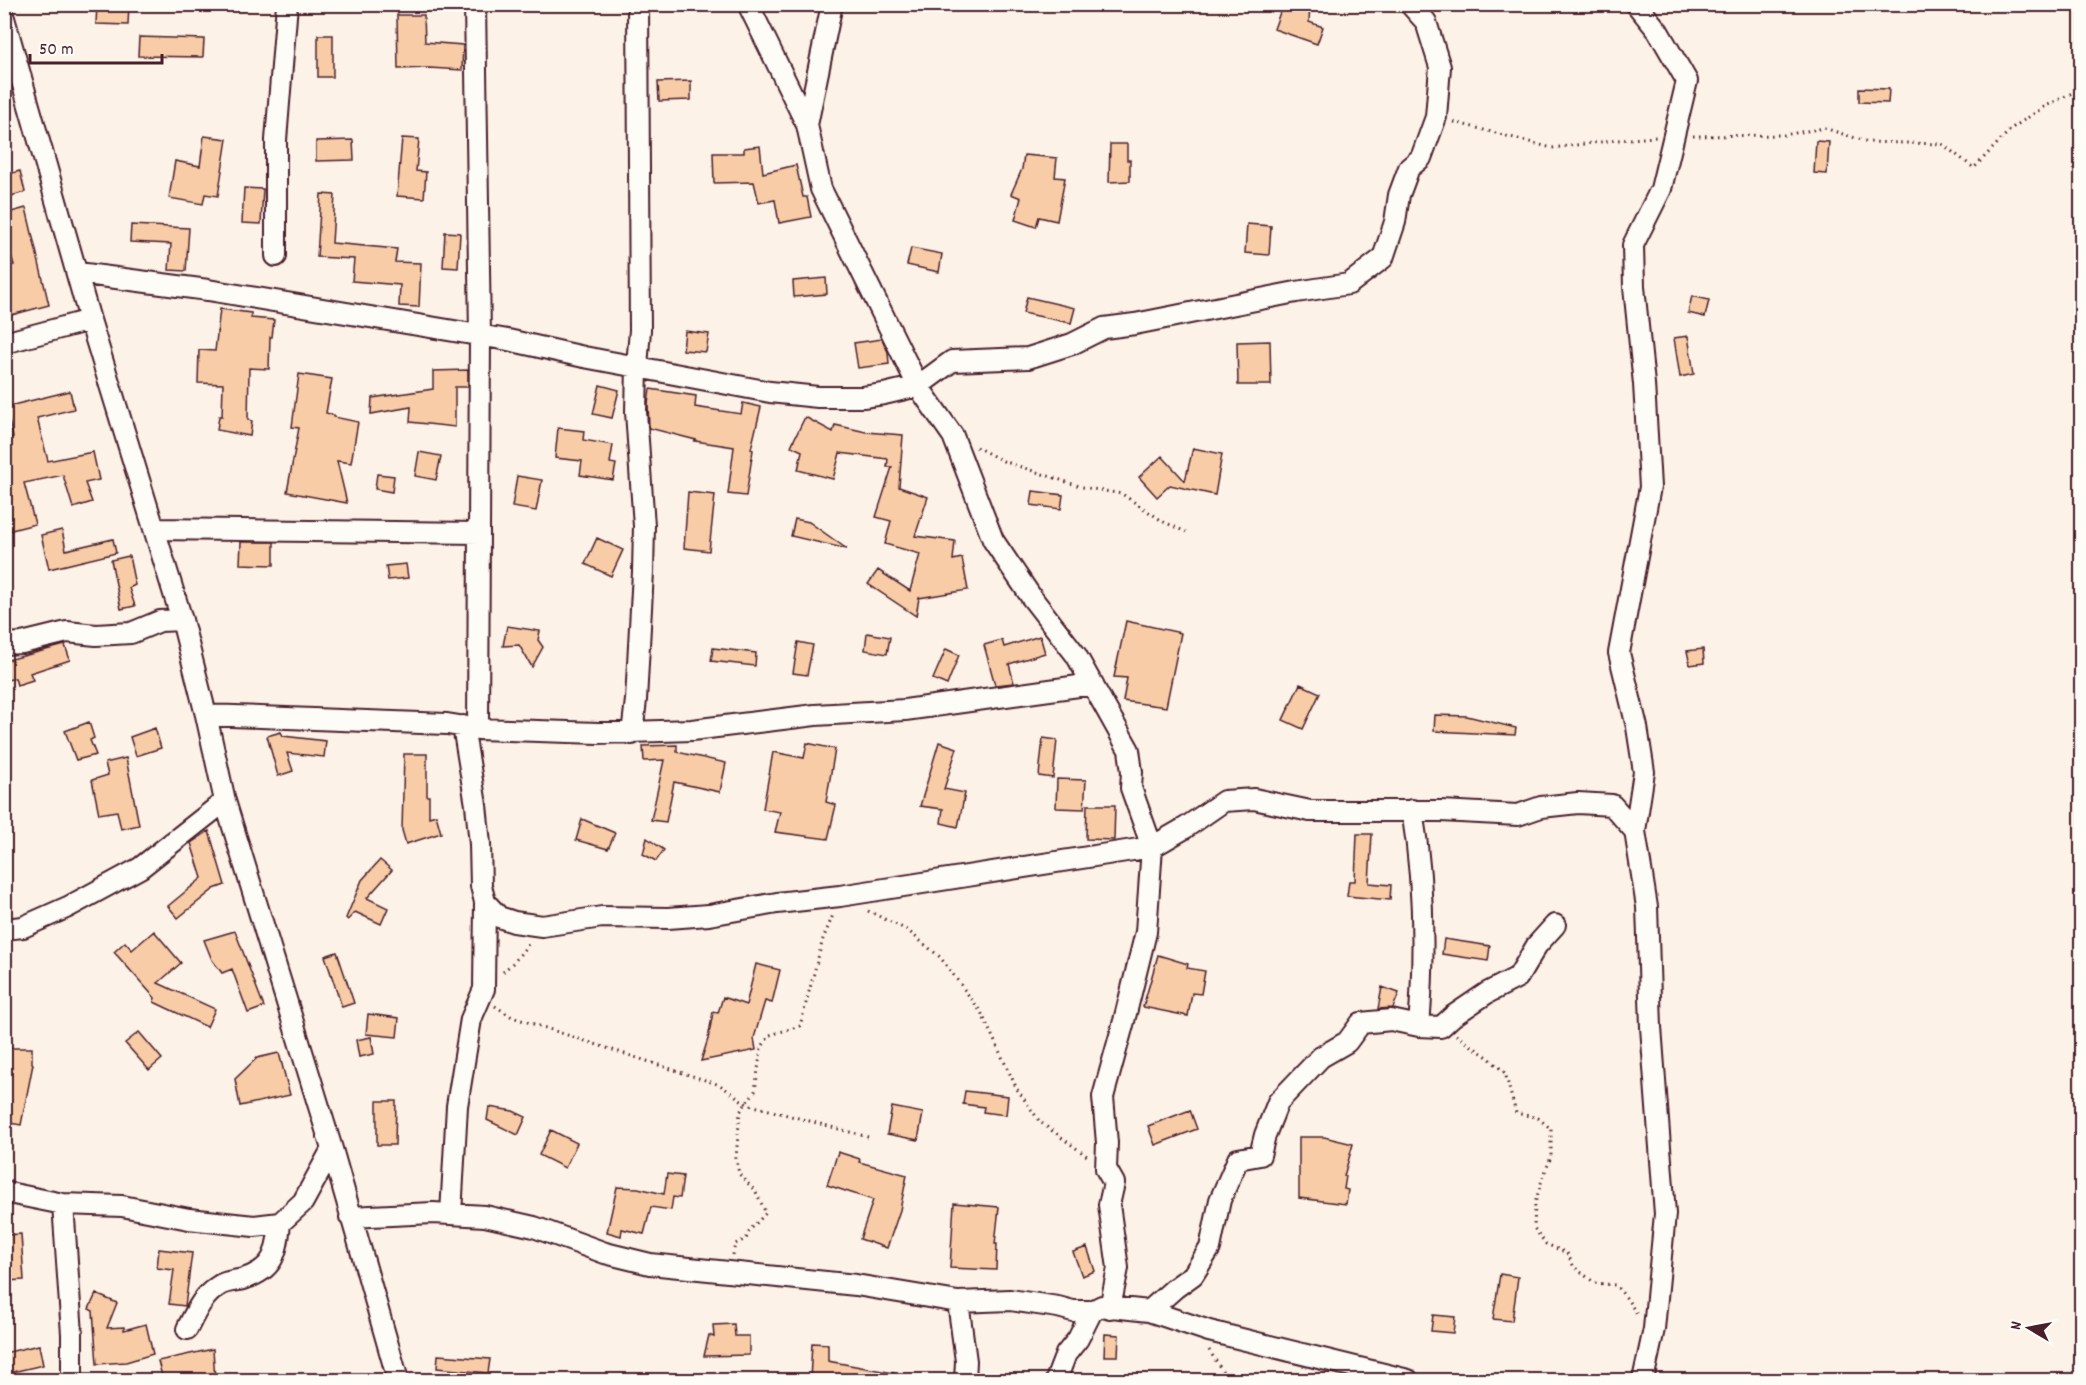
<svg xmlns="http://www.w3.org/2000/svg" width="2086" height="1385" font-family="Dekko,sans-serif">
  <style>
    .building { fill: #f7cca6; stroke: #4a1f2b; stroke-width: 1.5 }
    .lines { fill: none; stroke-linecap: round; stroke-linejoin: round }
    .minor-casing { stroke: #4a1f2b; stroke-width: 24 }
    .path { stroke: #4a1f2b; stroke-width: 3; stroke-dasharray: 1.5 4.5; stroke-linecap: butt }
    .minor { stroke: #fdfcf7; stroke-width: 20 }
  </style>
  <rect width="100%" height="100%" fill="#fcf2e7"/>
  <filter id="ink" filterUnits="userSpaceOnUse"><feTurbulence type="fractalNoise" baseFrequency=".0167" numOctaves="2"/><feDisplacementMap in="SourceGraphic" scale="12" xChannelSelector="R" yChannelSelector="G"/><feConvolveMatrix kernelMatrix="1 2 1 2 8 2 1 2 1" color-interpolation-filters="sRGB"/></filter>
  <g filter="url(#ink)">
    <path class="building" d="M97,4H129L128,25L96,24Z
      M1283,4H1310L1309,22L1323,27L1317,44L1274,29Z
      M397,15H424L425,42L463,45L462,70L429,68L398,69Z
      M318,35H333V77H318Z
      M139,37L204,39L203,57L138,56Z
      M691,81V100L659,101L658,82Z
      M1859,88L1889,89L1888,103L1859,102Z
      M204,136L227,139L218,196L205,194L203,204L169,198L175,161L200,166Z
      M402,138L419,139L416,171L426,172L424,198L397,196Z
      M353,140L354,160L316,161V141Z
      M1816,141L1829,142L1827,174L1814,173Z
      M1110,144H1127V160H1130V181L1109,182Z
      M760,146L763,173L796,165L803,197H807L811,217L779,223L775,200L759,203L754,182L714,183L713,153H744V148Z
      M1024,155L1057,158L1055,177L1065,178L1057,221L1039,217L1036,227L1015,220L1021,198L1011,194L1022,169Z
      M20,171L25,192L11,196L5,175Z
      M244,188L263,189L261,224L242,223Z
      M321,194L335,195L332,243L397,249L395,262L421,263L419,307L399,306L400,285L352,281L354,259L317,257Z
      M26,208L49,305L4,317V268L14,265L4,231V214Z
      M1247,224L1271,226L1269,255L1245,253Z
      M131,225L189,228L186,271L169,270L171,244L130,242Z
      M445,232L460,233L458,268L443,267Z
      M911,248L942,254L939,272L907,265Z
      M826,278L827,294L794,297L793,281Z
      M1692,296L1709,300L1705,317L1688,313Z
      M1027,297L1075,308L1071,323L1023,313Z
      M220,309L251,313V318L274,320L272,337H270L269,369L249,368L248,420L252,421L250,436L217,430L219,416H222L223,384L198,383L199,350L215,351Z
      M685,331L709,334L706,352L683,350Z
      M1688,336L1694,374L1680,377L1674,338Z
      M882,339L888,352L889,364L858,368L854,343Z
      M1270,341L1271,385H1238L1237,342Z
      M468,370V387H455V427L410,422L411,407L371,414L372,398L433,389V371Z
      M299,374L332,379L326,413L334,415V417L358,422L351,463L337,461L347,503L287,492L299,428L292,427Z
      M600,385L619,390L612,418L593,414Z
      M650,389L696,396L695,407L741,414L743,403L761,407L751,449L753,450L746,496L728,494L734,447L695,441L696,440L649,428L648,404Z
      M70,391L74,409L37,418L48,461L93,452L99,480L85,483L92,502L73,508L63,475L24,483L35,524L4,532V487L9,486L4,468V439L13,437L5,407Z
      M805,417L833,432L835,425L866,432L903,435L899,487L928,497L915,536L955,541L953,560L962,558L968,590L919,598L916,616L868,584L878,570L910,591L920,554L885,544L891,521L876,517L892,467H887L888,459L840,453L833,479L798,470L802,451L791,446Z
      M558,428L584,431L583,440L613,445L610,463L616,464L613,480L580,475L582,461L555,458Z
      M1193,448L1222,454L1215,495L1170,485L1157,497L1139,477L1162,456L1185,481Z
      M419,452L441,456L436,480L415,476Z
      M377,474L394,476L392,492L375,489Z
      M517,476L542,480L536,511L512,507Z
      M1033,491L1063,495L1061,509L1031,505Z
      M688,492L715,495L709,551L684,548Z
      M795,519L809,522L847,549L791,536Z
      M62,530L66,550L113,539L116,553L49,569L41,535Z
      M597,538L623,550L611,576L585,564Z
      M241,542H274V565L240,564Z
      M129,556L135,585L129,588L135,606L121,609L111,560Z
      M406,564L408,578L388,580L386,566Z
      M1126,621L1181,633L1166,707L1123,701L1127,678L1114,677Z
      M507,626L540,631L538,640L543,647L532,667L519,645L503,646Z
      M867,633L890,637L887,654L865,650Z
      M1040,636L1045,653L1009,664L1014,683L995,685L984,645L1002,640L1004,647Z
      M798,642L813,645L807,675L793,673Z
      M65,645L70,660L30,673L33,680L17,685L15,678L4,681V661Z
      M713,648L756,653L755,666L711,661Z
      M946,649L959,655L947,685L933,679Z
      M1703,649L1704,663L1690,665L1687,651Z
      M1300,684L1320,693L1303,729L1283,720Z
      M1435,715L1467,716L1516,728L1515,735L1434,731Z
      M89,722L94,738L90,740L96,755L76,760L65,731Z
      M155,728L161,748L136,756L130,737Z
      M281,732L283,736L326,741L324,757L287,753L293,771L278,776L267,736Z
      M1043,738L1057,740L1053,778L1039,776Z
      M939,742L957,748L944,789L965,793L958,827L941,823L943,809L920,806Z
      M807,743L835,749L826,802L836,805L828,839L775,832L780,812L763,809L773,752L804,758Z
      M677,745V752L726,763L720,792L674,782L666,822L651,820L664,760L644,761L643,746Z
      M404,754H427V796H429V817L436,815L441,833L406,844L402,830Z
      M126,758L139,825L121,829L117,811L99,814L92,780L108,775L105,763Z
      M1057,779L1086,780L1084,809L1056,808Z
      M1087,805H1115L1114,840L1086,839Z
      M582,819L615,833L608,849L576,840Z
      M209,831L225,885L214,889L178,918L168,906L202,878L191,843Z
      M1357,834H1372L1369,883L1391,885L1390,900L1347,896L1349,881H1355Z
      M647,838L664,850L656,861L643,854Z
      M380,860L392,870L367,898L388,908L381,924L355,912L348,920L346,918L362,880Z
      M154,931L181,963L158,983L215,1009L207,1027L154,1002L155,998L114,952L125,942L132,950Z
      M235,931L264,1007L248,1013L232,969L222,973L212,960L204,940Z
      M1444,939L1490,946L1488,961L1442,954Z
      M337,952L354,1003L342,1007L325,956Z
      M1158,955L1188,964L1187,968L1205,971L1201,994L1192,993L1188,1016L1143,1007Z
      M756,964L780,970L772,1003L765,1001L754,1038L756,1050L701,1061L708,1039L713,1012L718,1013L723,997L746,1005Z
      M1382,987L1399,993L1393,1008L1378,1009Z
      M368,1014L399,1018L397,1037L366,1034Z
      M139,1032L162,1059L149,1070L125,1043Z
      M371,1037L374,1054L359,1057L356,1040Z
      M4,1048H32V1063L33,1064L21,1125L4,1122Z
      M279,1053L290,1095L240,1106L235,1079L257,1058Z
      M965,1091L1008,1096L1006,1115L983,1112L984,1107L963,1104Z
      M377,1101H396L395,1145H377Z
      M489,1107L513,1111L526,1117L518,1135L487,1120Z
      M892,1107L923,1113L918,1140L887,1134Z
      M1190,1110L1197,1129L1155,1145L1148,1126Z
      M551,1130L577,1143L565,1168L539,1155Z
      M1299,1137H1324L1353,1144L1344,1176H1346L1344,1189L1348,1190L1346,1204L1299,1198Z
      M838,1152L860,1159L859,1162L907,1175L900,1210L887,1248L860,1239L873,1200L827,1185Z
      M667,1174L683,1176L680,1198L673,1197L671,1210L651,1207L644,1234L622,1229L621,1236L607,1232L617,1187L638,1188L664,1194Z
      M954,1203L999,1207L995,1244H997L996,1270L950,1268Z
      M21,1234L24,1280L4,1281V1235Z
      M1087,1247L1095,1271L1082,1276L1073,1252Z
      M159,1249L192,1253L185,1306L169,1304L174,1270L157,1268Z
      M1500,1274L1518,1277L1512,1321L1493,1319Z
      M96,1294L117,1303L107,1328L124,1327V1330L146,1324L153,1354L126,1362L97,1364L93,1311L89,1309Z
      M1433,1315L1455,1317L1453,1333L1431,1331Z
      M734,1324L735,1336H749V1355L704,1356L709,1335L714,1337L713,1325Z
      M1105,1334L1119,1335L1118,1356H1104Z
      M812,1343L828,1344V1361L894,1373L893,1380H846L827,1377V1380H810Z
      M39,1345L43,1365L4,1374V1353Z
      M213,1349L215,1380H163L158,1361Z
      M438,1355L490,1359L488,1373L437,1368Z"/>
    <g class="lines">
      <defs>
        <path id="minor" d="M475,4L480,335L478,729
          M748,4L807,125L821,189L918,386L953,436L993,540L1032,598L1076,655L1129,750L1132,772L1131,788L1152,847L1146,932L1124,1021L1103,1097L1107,1143L1106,1169L1114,1183L1109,1205L1118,1268L1110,1308
          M1636,4L1658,31L1687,81L1661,189L1633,245L1634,287L1644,384L1650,487L1619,653L1637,727L1644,772L1635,831L1647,907L1651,1027L1665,1214L1654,1329L1643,1380
          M4,18L90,320L182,620L206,715L225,801L332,1149L398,1380
          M807,125L832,4
          M276,256V140L287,4
          M78,273L208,290L508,340L584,357L770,392L818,397H863L884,394L918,386L952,361L1028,358L1072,344L1104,328L1135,324L1296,292L1349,284L1383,258L1395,222L1399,195L1409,168L1421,158L1436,117L1440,67L1426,22L1410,4
          M4,343L90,320
          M154,529L479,533
          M4,644L22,643L67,632L96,635L131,633L160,621L182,620
          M206,715L447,724L478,729L598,733L692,730L815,715L905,710L1093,684
          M632,734L636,700L643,572L644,526L636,412L637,366L640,330L638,4
          M485,902L499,917L514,922L542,926L602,917L668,918L709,915L777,903L840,896L1152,847L1185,828L1224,801L1254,799L1310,811H1441L1518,815L1541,807L1578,803L1612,805L1635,831
          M4,929L23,927L68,907L140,868L225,801
          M1419,1026L1441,1027L1453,1016L1487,993L1518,977L1537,945L1555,925
          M4,1192L63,1204L122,1206L189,1219L254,1226L280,1223L303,1202L332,1149
          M63,1204L72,1334V1380
          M451,1214L457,1106L471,1019L484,989L485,902L481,886L480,844L476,805L463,726
          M350,1217L433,1213L485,1216L534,1227L605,1253L650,1264L856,1285L958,1302L1010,1300L1058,1307L1073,1311H1092L1102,1306L1149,1311L1209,1331L1408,1380
          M958,1302L966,1361L965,1380
          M1149,1311L1175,1288L1193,1275L1210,1248L1220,1200L1238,1159L1260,1155L1265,1135L1278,1102L1321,1057L1347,1042L1361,1023L1391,1020L1419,1026C1425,954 1424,882 1412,810
          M187,1329C196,1311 203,1295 220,1285C226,1281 236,1281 243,1279C274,1270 277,1253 280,1223
          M1056,1380L1066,1354L1078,1339L1092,1311"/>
      </defs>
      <use href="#minor" class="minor-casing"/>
      <path class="path" d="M1454,122L1552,148L1617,140L1656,137
        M1693,136L1784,135L1824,128L1868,142L1942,144L1974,168L2012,128L2044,107L2082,88
        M976,447L1003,461L1082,487L1122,494L1164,522L1186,532
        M868,911L907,930L940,957L981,1012L1017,1089L1040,1122L1087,1156
        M503,972L515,961L529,943
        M495,1006L512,1017L720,1085L747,1104L868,1137
        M1456,1035L1489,1058L1505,1073L1516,1113L1538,1118L1551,1129V1157L1542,1180L1535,1203L1534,1228L1546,1244L1567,1253L1574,1267L1595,1283L1615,1285L1625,1296L1637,1314
        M733,1255L735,1244L746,1239L750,1230L766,1213L756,1192L739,1174L736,1158L740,1112L755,1091L761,1048L770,1035L800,1026L823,939L833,915
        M1209,1350L1228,1380"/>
      <use href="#minor" class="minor"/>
    </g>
  </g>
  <rect width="2086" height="1385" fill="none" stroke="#fdfcf7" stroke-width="24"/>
  <rect x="12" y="12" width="2062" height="1361" fill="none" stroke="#4a1f2b" stroke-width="2" filter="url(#ink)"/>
  <g transform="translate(2029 1328) rotate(280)" stroke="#fdfcf7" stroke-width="4.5" paint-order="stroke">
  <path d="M0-4.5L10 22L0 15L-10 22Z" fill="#4a1f2b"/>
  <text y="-9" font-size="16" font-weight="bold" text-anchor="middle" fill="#4a1f2b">N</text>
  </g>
  <path d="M30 54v9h132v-9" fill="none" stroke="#4a1f2b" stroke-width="3"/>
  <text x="39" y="54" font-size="18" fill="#4a1f2b" stroke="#fdfcf7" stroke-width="4.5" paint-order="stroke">50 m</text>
</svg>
